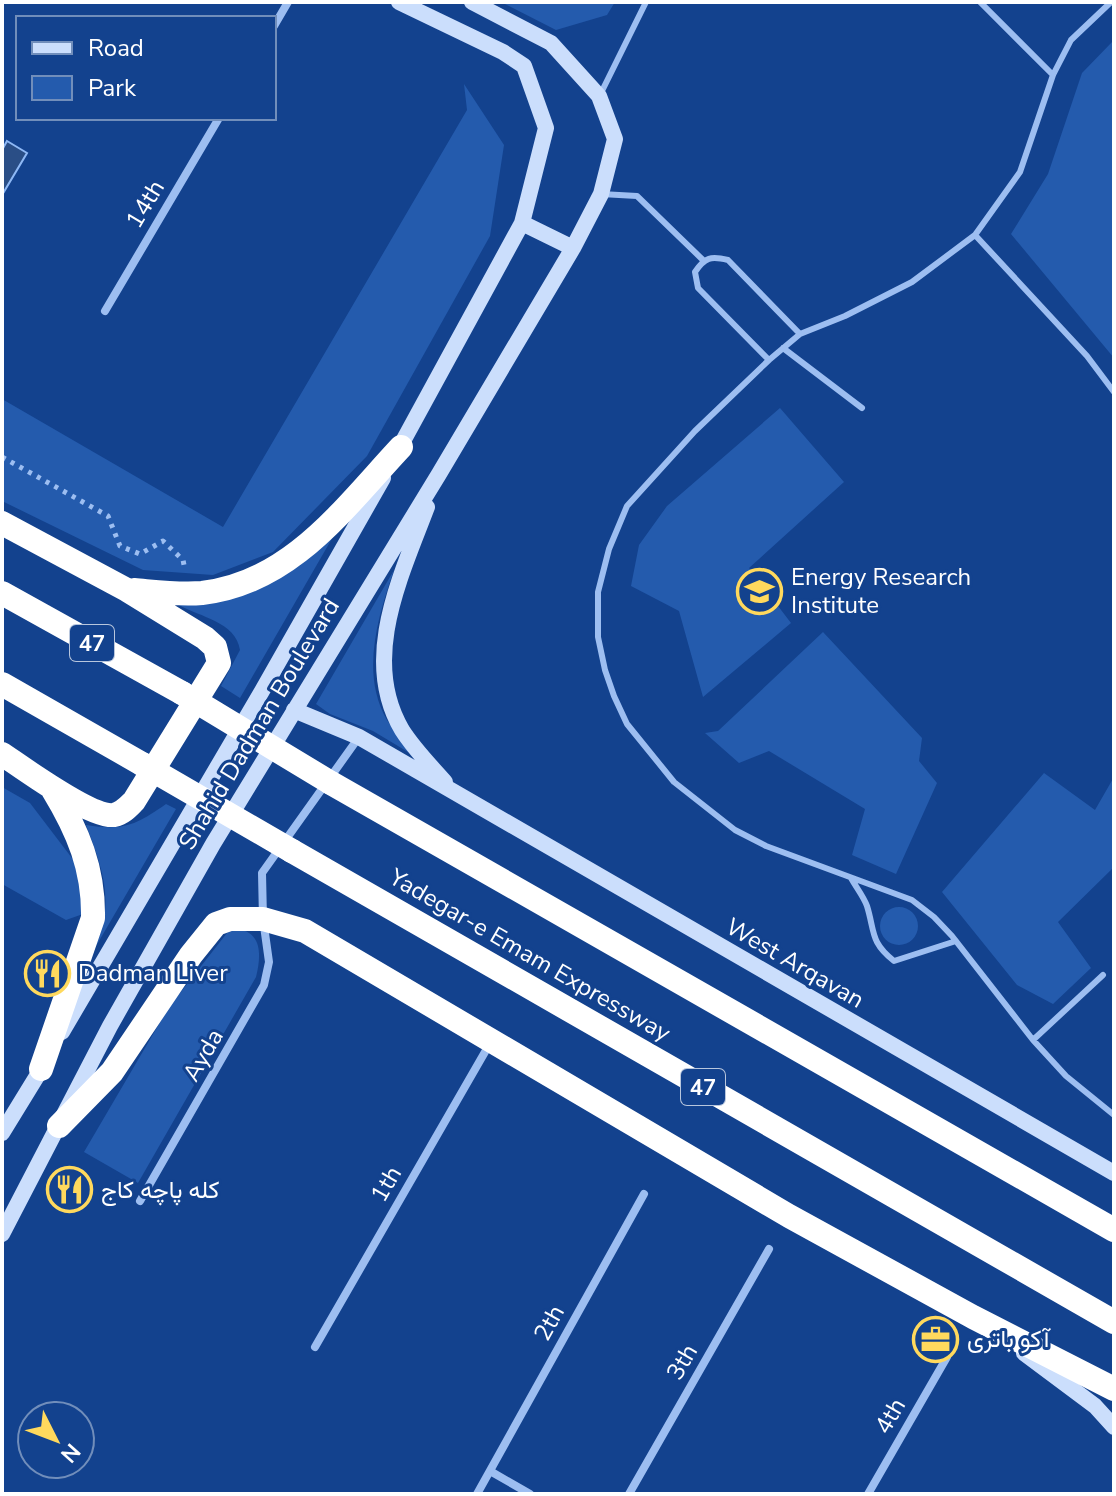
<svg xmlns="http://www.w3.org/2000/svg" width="1116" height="1496" font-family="'Nunito Sans',Vazirmatn,sans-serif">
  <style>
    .green { fill: #245bad }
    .water { fill: #2a4e86; stroke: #8eb8f5; stroke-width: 2 }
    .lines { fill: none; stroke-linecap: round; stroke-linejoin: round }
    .path { stroke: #9dbef1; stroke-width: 5; stroke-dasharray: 4 6; stroke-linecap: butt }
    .lane { stroke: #9dbef1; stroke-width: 6 }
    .street { stroke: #9dbef1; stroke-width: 8 }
    .secondary { stroke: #cbdefc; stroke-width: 16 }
    .highway { stroke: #fff; stroke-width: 24 }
    .highway-bridge { stroke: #fff; stroke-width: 24 }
    .labels { text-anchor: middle; stroke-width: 6; stroke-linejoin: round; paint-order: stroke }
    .shield { fill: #13428e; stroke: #b8c6dd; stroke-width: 2 }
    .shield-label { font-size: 22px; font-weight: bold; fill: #fff }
    .street-label { font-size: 24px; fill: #fff; stroke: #13428e }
    .poi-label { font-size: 24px; fill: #fff; stroke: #13428e; text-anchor: start }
  </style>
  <rect width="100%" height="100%" fill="#13428e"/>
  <path class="green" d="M501,2H615L607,15L556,30Z
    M1114,40V358L1011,234L1048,174L1082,73Z
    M464,84L504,145L490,236L367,456L273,552L213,575L143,570L2,501V399L223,527L467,110Z
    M780,408L844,482L749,568L791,623L703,697L679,611L631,586L639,545L667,506Z
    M334,535L240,698L221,686L240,650C236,622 200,617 179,605C250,597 282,586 334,535Z
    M394,570C378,616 360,674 387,720C395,732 404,744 413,755L373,731L330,714L316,704Z
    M823,632L922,738L919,761L937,783L896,874L852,855L865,809L769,751L739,763L705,733L718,731Z
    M1044,773L1095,810L1114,777V867L1058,922L1091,968L1053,1004L1017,985L942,892Z
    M2,787L30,803L78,866L83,914L66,920L2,884Z
    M166,804L176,809L92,953C96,941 102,929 104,917C110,886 97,854 86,825C124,831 136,825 166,804Z
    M880 926a19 19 0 1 1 38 0a19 19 0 1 1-38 0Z
    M237,929C263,932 261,957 256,977L138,1183L84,1152L169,1007L227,933Z"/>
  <path class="water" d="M7,141L27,153L2,195V150Z"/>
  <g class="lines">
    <path class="path" d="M2,457L108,516L120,546L140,554L163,541L183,560L185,570"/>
    <path class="lane" d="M980,2L1053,75
      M1111,2L1071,40L1053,75L1020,172L975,235L912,282L845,316L800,334L769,360L695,431L627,506L609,549L598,592V637L605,670L614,696L627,724L674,782L735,830L766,846L912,900L934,917L952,936L1033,1040L1066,1076L1114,1115
      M601,93L646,2
      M601,194L637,196L703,260
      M975,235L1087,356L1114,392
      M783,348L862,408
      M769,360L698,288L695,272C705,257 711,256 728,260L800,334
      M851,878C856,887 864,897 867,906C875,932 870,942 894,961L956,941
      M1033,1040L1103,975"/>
    <path class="street" d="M274,26L288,2
      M105,311L219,118
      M140,1201L264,985L269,962L263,919L262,873L359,737
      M315,1347L489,1045
      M490,1471L530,1494
      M477,1494L644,1194
      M629,1494L769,1249
      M868,1494L947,1357"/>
    <path class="secondary" d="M522,223L573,248
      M396,454L522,223L546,128L524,66L503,52L399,2
      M427,507C401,576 360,659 402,730C414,749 430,765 445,782
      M294,710L359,737L1114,1173
      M62,1032L262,691L383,478
      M2,1133L45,1063
      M2,1234L110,1026L213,844L439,474L573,248L601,194L615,139L599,96L551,43L472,2
      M1024,1353L1095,1406L1114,1427"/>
    <path class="highway" d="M2,523L127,590L205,638L215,647L219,663L134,801C128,807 123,813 114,815C91,818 23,768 2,754
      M134,590C157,592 179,595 202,593C291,583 344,508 401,447
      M2,593L182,693
      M2,684L142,764
      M331,783L1114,1230
      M292,851L1114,1322
      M41,1069L93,918C94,869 78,831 53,790
      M59,1126L112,1072L191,955L216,924L230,919H263L305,931L789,1216L973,1317L1114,1389"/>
    <path class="highway-bridge" d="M182,693L331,783
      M142,764L292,851"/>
  </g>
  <defs>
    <symbol id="university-ring" viewBox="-11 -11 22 22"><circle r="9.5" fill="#13428e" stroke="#ffd95d" stroke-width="1.5"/><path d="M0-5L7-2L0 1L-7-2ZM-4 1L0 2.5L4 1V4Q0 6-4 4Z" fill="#ffd95d"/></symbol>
    <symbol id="restaurant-ring" viewBox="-11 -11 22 22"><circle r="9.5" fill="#13428e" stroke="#ffd95d" stroke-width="1.5"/><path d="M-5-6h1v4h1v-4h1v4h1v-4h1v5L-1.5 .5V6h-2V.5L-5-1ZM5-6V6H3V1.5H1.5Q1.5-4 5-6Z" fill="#ffd95d"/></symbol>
    <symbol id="office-ring" viewBox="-11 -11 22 22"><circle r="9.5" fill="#13428e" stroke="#ffd95d" stroke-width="1.5"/><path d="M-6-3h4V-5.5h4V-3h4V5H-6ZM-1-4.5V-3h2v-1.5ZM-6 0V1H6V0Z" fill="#ffd95d"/></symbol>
  </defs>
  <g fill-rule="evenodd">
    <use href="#university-ring" x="734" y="566" width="51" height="51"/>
    <use href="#restaurant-ring" x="22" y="948" width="51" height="51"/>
    <use href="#restaurant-ring" x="44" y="1164" width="51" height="51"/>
    <use href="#office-ring" x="910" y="1314" width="51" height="51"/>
  </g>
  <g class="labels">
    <g class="shield">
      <rect x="70" y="625" width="44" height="36" rx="6"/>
      <rect x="681" y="1069" width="44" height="36" rx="6"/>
    </g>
    <g class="shield-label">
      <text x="92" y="651">47</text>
      <text x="703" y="1095">47</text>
    </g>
    <g class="street-label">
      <text transform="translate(145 204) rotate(-59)" y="8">14th</text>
      <text transform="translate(259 724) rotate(-59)" y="8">Shahid Dadman Boulevard</text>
      <text transform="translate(530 955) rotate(30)" y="8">Yadegar-e Emam Expressway</text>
      <text transform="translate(795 963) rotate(30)" y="8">West Arqavan</text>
      <text transform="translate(203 1055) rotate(-60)" y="8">Ayda</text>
      <text transform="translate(386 1184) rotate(-60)" y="8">1th</text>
      <text transform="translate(549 1323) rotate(-61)" y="8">2th</text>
      <text transform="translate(682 1362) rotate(-60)" y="8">3th</text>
      <text transform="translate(890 1416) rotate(-60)" y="8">4th</text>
    </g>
    <g class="poi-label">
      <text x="791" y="585">Energy Research<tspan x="791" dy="28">Institute</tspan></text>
      <text x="78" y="981">Dadman Liver</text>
      <text x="101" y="1198">کله پاچه کاج</text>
      <text x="967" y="1347">آکو باتری</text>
    </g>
  </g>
  <rect width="1116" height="1496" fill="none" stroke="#ffffff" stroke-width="8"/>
  <rect x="16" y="16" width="260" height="104" fill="#13428e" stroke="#718ebb" stroke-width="2"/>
  <rect x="32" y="42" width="40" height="12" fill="#cbdefc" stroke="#718ebb" stroke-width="2"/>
  <text x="88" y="56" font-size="24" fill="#ffffff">Road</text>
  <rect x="32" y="76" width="40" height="24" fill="#245bad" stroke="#718ebb" stroke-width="2"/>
  <text x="88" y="96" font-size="24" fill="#ffffff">Park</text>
  <g transform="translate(56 1440) rotate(132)"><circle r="38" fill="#13428e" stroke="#718ebb" stroke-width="2"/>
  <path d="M0-6L14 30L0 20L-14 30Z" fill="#ffd95d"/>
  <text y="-12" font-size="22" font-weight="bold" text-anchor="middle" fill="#ffffff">N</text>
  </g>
</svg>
